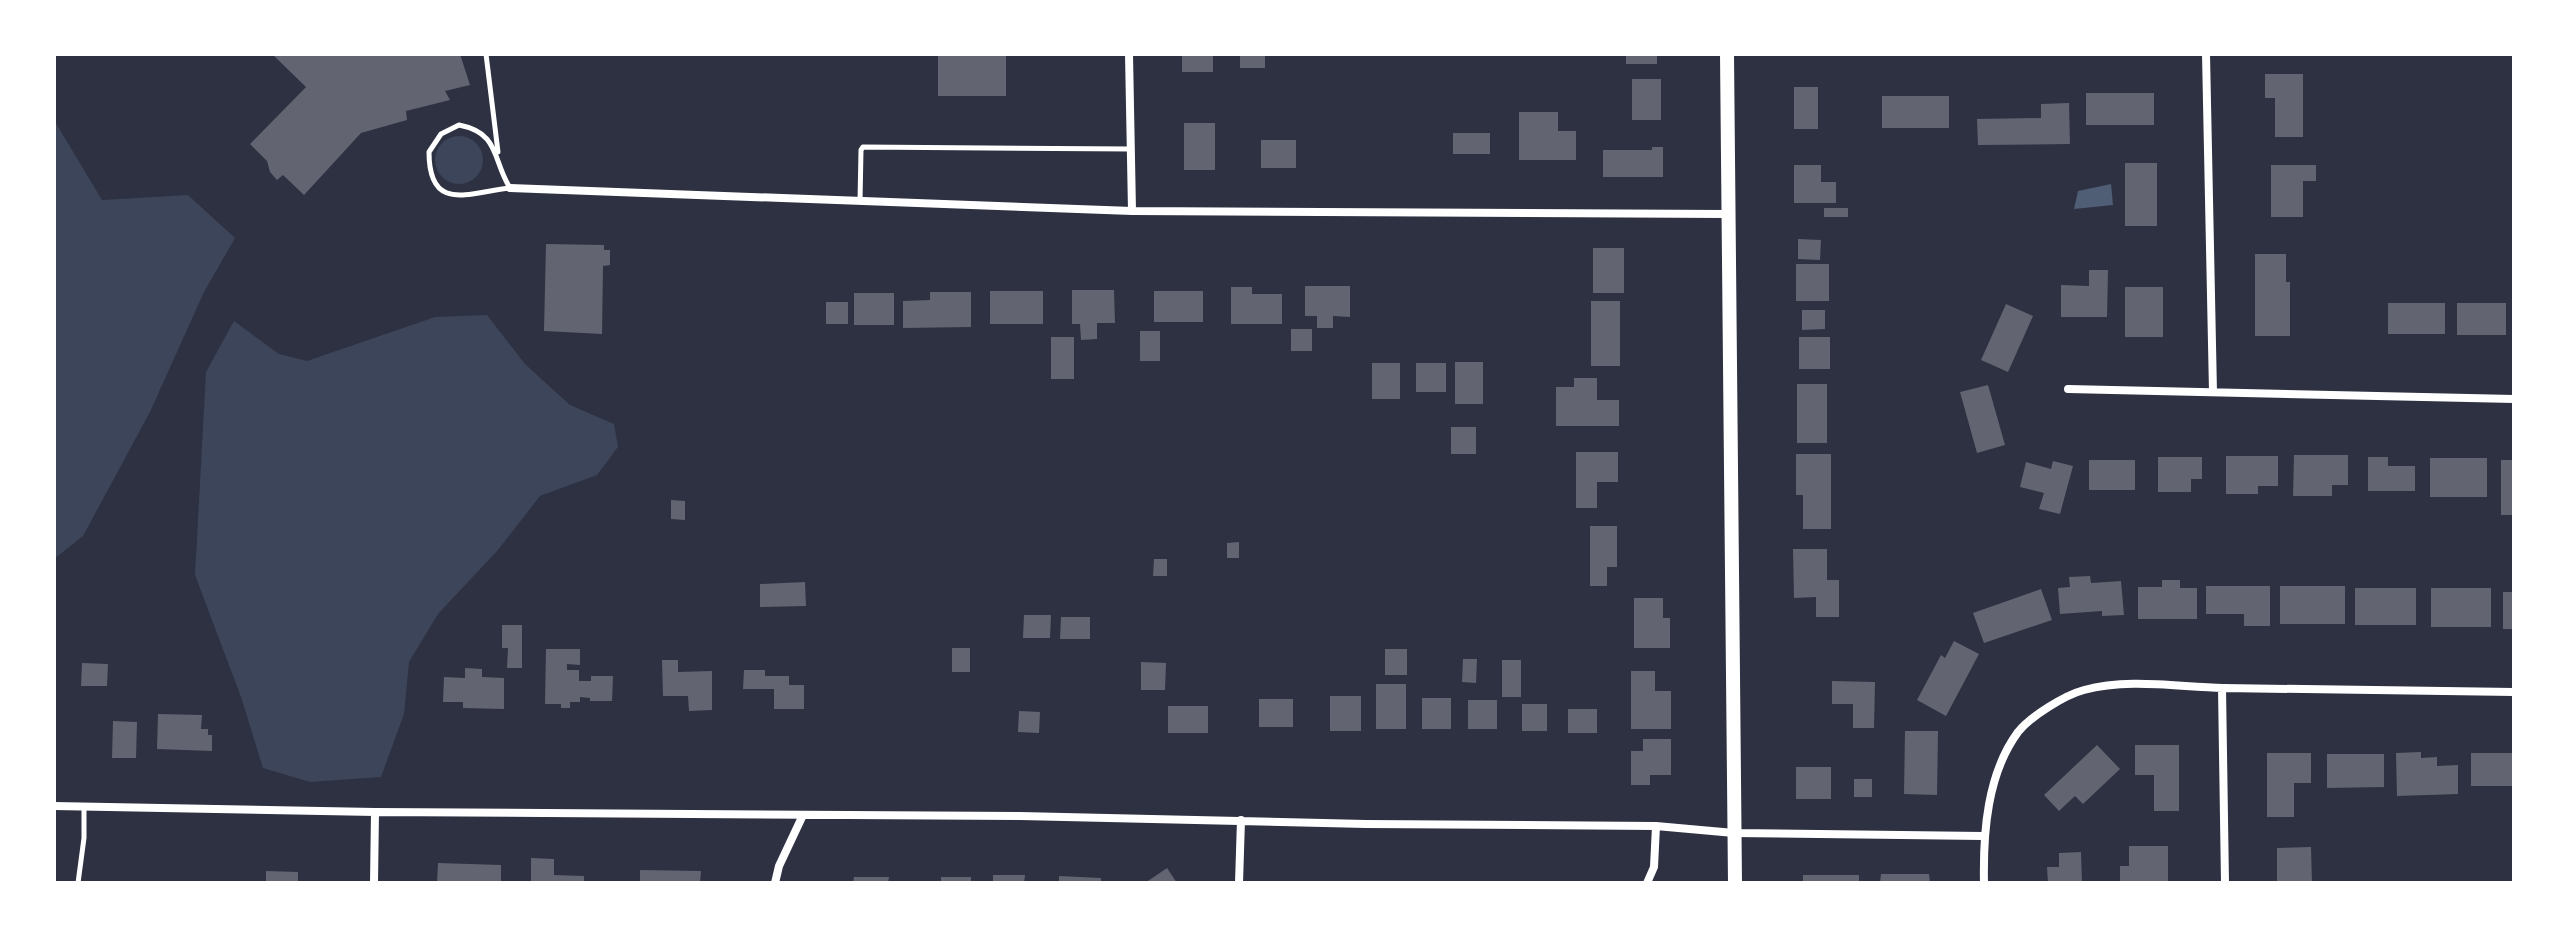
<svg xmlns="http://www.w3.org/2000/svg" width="2568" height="937" font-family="'IBM Plex Sans',sans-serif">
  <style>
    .green { fill: #3c4559 }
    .water { fill: #4f5d75 }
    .building { fill: #626471 }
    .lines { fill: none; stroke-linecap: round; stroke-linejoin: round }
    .service { stroke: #fff; stroke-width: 5 }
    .minor { stroke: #fff; stroke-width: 8 }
    .tertiary { stroke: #fff; stroke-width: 14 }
  </style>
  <rect width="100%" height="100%" fill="#2d3142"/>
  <path class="green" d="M54,120L102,200L188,195L235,238L204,292L150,412L83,536L54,559Z
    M435 160a24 24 0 1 1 48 0a24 24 0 1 1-48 0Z
    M487,315L525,364L570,405L614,424L618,447L597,475L540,496L498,550L438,614L409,662L404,714L381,777L310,782L263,768L241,697L195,575L206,372L234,321L279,354L307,361L435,317Z"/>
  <path class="water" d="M2111,184L2113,205L2074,209L2078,191Z"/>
  <path class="building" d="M272,54H460L470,85L445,91L450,100L406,111L407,120L361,133L304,195L283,175L277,180L270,172L267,161L250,144L306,87Z
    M938,54H1006V96H938Z
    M1182,54H1213V72H1182Z
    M1240,54H1265V68H1240Z
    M1626,54H1657V64H1626Z
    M2265,74H2303V137H2275V98H2265Z
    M1632,79H1661V120H1632Z
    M1794,87H1818V129H1794Z
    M2086,93H2154V125H2086Z
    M1882,96H1949V128H1882Z
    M2069,103L2070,144L1978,145L1977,119L2041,118V104Z
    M1519,112H1558V131H1576V160H1519Z
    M1184,123H1215V170H1184Z
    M1453,133H1490V154H1453Z
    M1261,140H1296V168H1261Z
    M1652,147H1663V177H1603V150H1652Z
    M2125,163H2157V226H2125Z
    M1794,165H1821V182H1836V203H1794Z
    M2271,165H2316V181H2303V217H2271Z
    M1824,208H1848V217H1824Z
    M1798,239L1821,240L1820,260L1798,259Z
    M546,244L604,245V250H610V265L603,266L602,334L544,331Z
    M1593,248H1624V293H1593Z
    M2255,254H2286V282H2290V336H2255Z
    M1796,264H1829V301H1796Z
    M2089,270H2108L2107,317H2061V285L2089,286Z
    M1305,286H1350V317L1333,316V328H1317V316H1305Z
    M1231,287H1252V294H1282V324H1231Z
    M2125,287H2163V337H2125Z
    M1072,290H1114L1115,323H1097V339L1081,340L1080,324H1072Z
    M990,291H1043V324H990Z
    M1154,291H1203V322H1154Z
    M930,292H971V327L903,328V301L930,300Z
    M854,293H894V325H854Z
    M1591,301H1620V366H1591Z
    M826,302H848V324H826Z
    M2388,303H2445V334H2388Z
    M2457,303H2506V335H2457Z
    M2006,304L2033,316L2008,372L1981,360Z
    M1802,310H1825V329L1802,330Z
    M1291,329H1312V351H1291Z
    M1140,331H1160V361H1140Z
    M1051,337H1074V379H1051Z
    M1799,337H1830V369H1799Z
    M1455,362H1483V404H1455Z
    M1372,363H1400V399H1372Z
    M1416,363H1446V392H1416Z
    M1574,378H1597V400H1619V426H1556V387H1574Z
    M1797,384H1827V443H1797Z
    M1988,385L2005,445L1977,453L1960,392Z
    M1451,427H1476V454H1451Z
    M1576,452H1618V482H1597V508H1576Z
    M1796,454H1831V529H1803V495H1796Z
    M2294,455H2348V485H2332V496H2293Z
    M2226,456H2278V486H2258V494H2226Z
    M2158,457H2202V479H2191V492H2158Z
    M2368,457H2388V466H2415V491H2368Z
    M2430,458H2487V497H2430Z
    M2089,460H2135V490H2089Z
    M2501,460H2514V515H2501Z
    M2053,461L2073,466L2060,514L2039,509L2044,493L2020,487L2026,462L2051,469Z
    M671,500L685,501V520L671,519Z
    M1590,526H1617V567H1607V586H1590Z
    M1239,542V558H1227V543Z
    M1793,549H1827V580H1839V617H1816V597L1794,598Z
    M1154,559H1167V576H1153Z
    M2090,576L2091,583L2121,581L2124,615L2102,616V611L2060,614L2058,588L2070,587L2069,577Z
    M2162,580H2180V588H2197V619H2138V587H2162Z
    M805,582L806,606L760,607V584Z
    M2206,586H2270V626H2244V614H2206Z
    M2280,586H2345V624H2280Z
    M2355,588H2416V625H2355Z
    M2431,588H2491V627H2431Z
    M2041,589L2052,620L1984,643L1973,613Z
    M2503,592H2514V629H2503Z
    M1634,598H1663V618H1670V648H1634Z
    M1024,615H1051L1050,638H1023Z
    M1061,617H1090V639H1060Z
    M502,625H522V668H507L508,648H502Z
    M1954,641L1979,654L1946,716L1917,700L1941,655L1945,658Z
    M952,648H970V672H952Z
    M546,649H580V665L567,664V670H579V681H591V676H613L612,701H590V698L580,697V702H570V708H561V704H545Z
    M1385,649H1407V675H1385Z
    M1463,659H1477L1476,683L1462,682Z
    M662,660H678V672L712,671V710L689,711L688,696H663Z
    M1502,660H1521V697H1502Z
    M1141,662L1166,663L1165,690H1141Z
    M82,663L108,664L107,686H81Z
    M465,668L482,669V677L504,678V709L463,708V702H443L444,677L465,678Z
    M744,670H765V676H789V685H804V709H774V689H743Z
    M1631,671H1655V691H1671V729H1631Z
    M1832,681L1875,682L1874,728H1853V704H1832Z
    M1376,684H1406V729H1376Z
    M1330,696H1361V731H1330Z
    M1422,698H1451V729H1422Z
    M1259,699H1293V727H1259Z
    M1468,700H1497V729H1468Z
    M1522,704H1547V731H1522Z
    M1168,706H1208V733H1168Z
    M1568,709H1597V733H1568Z
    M1019,711L1040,712L1039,733L1018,732Z
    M158,714L202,715L201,729H208V735H212V751L157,749Z
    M113,721L137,722L136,758H112Z
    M1905,731H1938L1937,795L1904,794Z
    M1643,739H1671V775H1650V785H1631V751H1643Z
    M2097,745L2120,769L2083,804L2075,796L2059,811L2044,795Z
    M2135,745H2179V811H2154V775H2135Z
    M2421,752V758L2437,757V766L2458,765V794L2397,796L2396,753Z
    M2267,753H2311V783H2294V817H2267Z
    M2471,753H2514V786H2471Z
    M2327,754H2384V787L2327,788Z
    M1796,767H1831V799H1796Z
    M1854,779H1872V797H1854Z
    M2129,846H2168V883H2120V866H2129Z
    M2311,847L2312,883H2277V848Z
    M2081,852L2082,883H2048L2047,867H2059V853Z
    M531,858L554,859V875L584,876V883H531Z
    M438,863L501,865V883H437Z
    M1167,868L1177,883H1145Z
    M640,870L701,871L700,883H640Z
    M266,871L298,872V883H266Z
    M1881,874H1929L1930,883H1880Z
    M993,875H1025L1024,883H993Z
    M1803,875H1859V883H1803Z
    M1059,876L1101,878V883H1059Z
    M854,877H889L888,883H853Z
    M941,877H971V883H941Z"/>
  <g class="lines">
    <path class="service" d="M486,54L498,152
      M459,125C500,133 492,159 510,188C470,192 429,214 429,152L441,134Z
      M860,201L861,150L863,147L1131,149
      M78,883L84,838V807"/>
    <path class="minor" d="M1129,54L1132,211
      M2206,54L2213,392
      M510,188L1132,211L1728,214
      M2068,389L2514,399
      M2222,688L2225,883
      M54,806L375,812L1020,816L1366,824L1656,826L1734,833L1983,836
      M374,883L375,812
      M775,883L779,866L803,815
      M1239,883L1241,820
      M1647,883L1654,867L1656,826
      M1984,883C1983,833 1987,774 2018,732C2031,716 2065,695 2084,690C2128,678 2178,687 2223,688C2320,690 2417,691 2514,692"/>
    <path class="tertiary" d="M1727,54L1735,883"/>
  </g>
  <rect width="2568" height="937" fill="none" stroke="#ffffff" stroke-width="112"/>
</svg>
